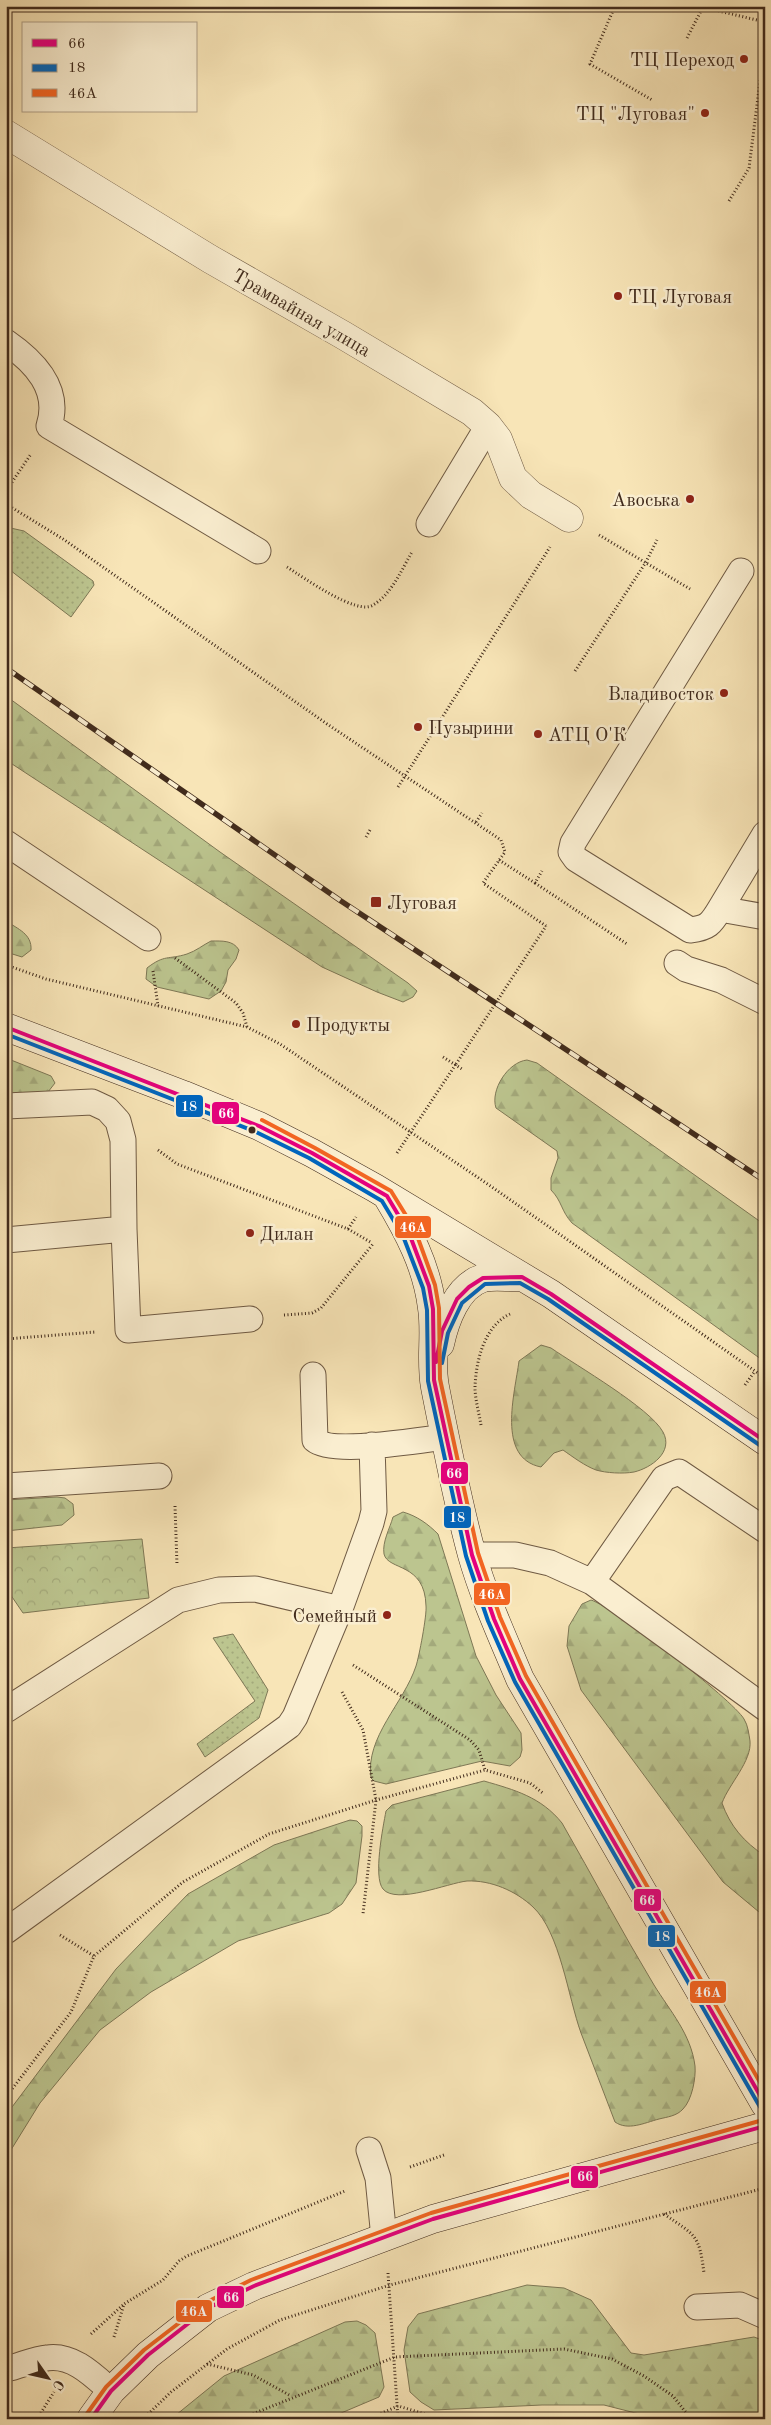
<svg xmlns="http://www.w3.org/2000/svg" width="771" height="2425" font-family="'Old Standard TT',serif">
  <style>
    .grass { fill: url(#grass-dots); stroke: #7e7856 }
    .forest { fill: url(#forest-firs); stroke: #7e7856 }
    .park { fill: url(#park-crowns); stroke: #7e7856 }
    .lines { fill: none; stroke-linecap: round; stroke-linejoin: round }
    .lane-casing { stroke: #6f5a43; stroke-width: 27 }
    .street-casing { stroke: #6f5a43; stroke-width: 29 }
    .secondary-casing { stroke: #412b1c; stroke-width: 29 }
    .path { stroke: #412b1c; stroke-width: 3; stroke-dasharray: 1 2.5; stroke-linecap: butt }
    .lane { stroke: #faeed0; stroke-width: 25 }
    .street { stroke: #faeed0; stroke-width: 28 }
    .secondary { stroke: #faeed0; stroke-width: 28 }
    .rail-casing { stroke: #412b1c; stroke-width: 5.5 }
    .rail { stroke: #faeed0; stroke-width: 4; stroke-dasharray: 11; stroke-linecap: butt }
    .path-bridge { stroke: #412b1c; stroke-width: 3; stroke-dasharray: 1 2.5; stroke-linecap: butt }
    .bus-1-casing { stroke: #faeed0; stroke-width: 8 }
    .bus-2-casing { stroke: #faeed0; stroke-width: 8 }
    .bus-3-casing { stroke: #faeed0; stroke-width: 8 }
    .bus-1 { stroke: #e5007d; stroke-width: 4 }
    .bus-2 { stroke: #0065bd; stroke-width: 4 }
    .bus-3 { stroke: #f26522; stroke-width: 4 }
    .poi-dot { fill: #8f2418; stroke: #faeed0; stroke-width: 2 }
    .bus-dot { fill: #412b1c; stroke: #faeed0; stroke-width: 2 }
    .labels { text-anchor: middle; stroke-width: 5; stroke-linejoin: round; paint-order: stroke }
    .poi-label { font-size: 19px; fill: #412b1c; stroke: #faeed0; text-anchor: start }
    .street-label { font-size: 19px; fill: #412b1c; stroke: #faeed0 }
    .line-badge { stroke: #faeed0; stroke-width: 2 }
    .badge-label { font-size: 14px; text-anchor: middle; font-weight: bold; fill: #fff }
  </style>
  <defs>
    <pattern id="grass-dots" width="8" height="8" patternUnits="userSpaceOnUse" patternTransform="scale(1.25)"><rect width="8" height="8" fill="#bcc58f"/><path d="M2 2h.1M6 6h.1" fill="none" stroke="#a3a97b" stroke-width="1.8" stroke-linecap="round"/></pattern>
    <pattern id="forest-firs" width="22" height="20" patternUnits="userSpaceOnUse" patternTransform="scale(1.25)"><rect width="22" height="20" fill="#bcc58f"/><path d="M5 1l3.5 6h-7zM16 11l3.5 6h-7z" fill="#a3a97b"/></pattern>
    <pattern id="park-crowns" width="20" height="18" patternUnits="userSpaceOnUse" patternTransform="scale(1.25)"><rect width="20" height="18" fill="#bcc58f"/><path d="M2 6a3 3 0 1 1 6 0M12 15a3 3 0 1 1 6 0" fill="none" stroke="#a3a97b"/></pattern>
  </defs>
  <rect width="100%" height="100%" fill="#f8e5b7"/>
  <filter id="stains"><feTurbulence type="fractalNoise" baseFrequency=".004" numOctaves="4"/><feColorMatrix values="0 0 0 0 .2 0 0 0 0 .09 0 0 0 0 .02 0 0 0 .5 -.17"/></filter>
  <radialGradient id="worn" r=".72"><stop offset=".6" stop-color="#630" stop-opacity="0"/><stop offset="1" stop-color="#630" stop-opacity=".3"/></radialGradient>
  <path class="grass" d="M6,527L24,531L93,581L94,585L71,617L6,567Z
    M233,1634L268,1690L259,1718L205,1757L197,1744L255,1701L213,1638Z"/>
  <path class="forest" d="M6,696L220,852L408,983L417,991L413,997L403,1002L377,992L322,967L6,760Z
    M6,921C18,929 32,934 31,950L22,957L6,952Z
    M211,941C222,941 233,940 239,950L236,959L228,970L226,982L221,991L209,999L157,987L146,979L147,968C165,954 168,960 187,954C196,951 203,945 211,941Z
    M6,1058L51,1076L55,1083L48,1092L6,1095Z
    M527,1060L537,1063L765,1225V1362L572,1223C561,1211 562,1201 551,1190V1178L558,1158L557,1151L496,1108C490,1090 508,1062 527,1060Z
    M541,1345L551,1348C577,1366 650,1408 663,1432C674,1452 651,1468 634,1472C623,1474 606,1473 596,1470C585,1466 573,1457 563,1450L554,1453L541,1467C496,1458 515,1393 519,1361Z
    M57,1497L65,1498L73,1504L74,1515L62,1525L6,1531V1500Z
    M403,1512C417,1516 428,1524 438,1534L476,1656L496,1695L521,1733L522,1750L520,1757L510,1766L482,1761L386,1784L374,1781L371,1778C365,1737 404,1703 416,1666C419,1657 427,1615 426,1606C425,1562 388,1571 384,1554C382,1542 390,1528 393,1517Z
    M591,1600C612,1606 733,1700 744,1719C748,1725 749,1735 750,1741C752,1761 729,1784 722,1803C730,1826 744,1842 765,1856V1917L723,1882L581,1690L567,1646L569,1626L582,1604Z
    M484,1781C515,1790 541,1797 562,1823C593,1877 622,1932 654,1985C670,2011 691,2034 695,2066C696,2078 692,2100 683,2109C677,2116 667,2117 659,2119C644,2123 628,2131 615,2122C604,2092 592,2063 581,2033C568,1997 560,1932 533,1907C516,1891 491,1880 467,1881C448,1883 396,1905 383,1889C373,1877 383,1827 386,1811L392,1805Z
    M350,1820L357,1821L362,1826V1836L356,1883L342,1904L329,1913L238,1941L151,1992L100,2030L40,2103L6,2158V2115L116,1969L188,1894L274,1845Z
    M527,2285L564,2288L591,2300L631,2353L644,2355L754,2337L765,2341V2419H659L604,2405H542L434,2410L421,2402L410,2392L404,2350L408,2327L418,2314Z
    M357,2321L366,2325L375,2333L384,2387L379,2397L327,2419H171L224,2376L345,2322Z"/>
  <path class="park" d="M142,1539L149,1598L23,1613L6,1588V1548Z"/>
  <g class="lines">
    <defs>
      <path id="lane" d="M6,342C35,362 61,389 49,426L258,551
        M429,524L488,426
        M765,834L720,909L765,917
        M6,843L148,938
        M720,909C711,924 708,928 690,930L576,859L571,852L573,843L741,571
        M677,963L686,969L721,980L765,1002
        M6,1106L92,1102L107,1109L118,1121L123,1140L124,1229L128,1330L250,1319
        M6,1240L124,1229
        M313,1375L315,1440C332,1455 420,1440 445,1437
        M6,1486L159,1476
        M472,1555H515L550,1563L592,1582L765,1708
        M592,1582L664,1478L679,1472L765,1530
        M6,1710L178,1600L219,1590L255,1589L340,1609
        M6,1931L289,1726L295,1717L340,1609L371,1523L374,1511L372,1445
        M369,2150L378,2178L384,2238
        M697,2307L740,2305L765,2316
        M6,2369C20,2366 34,2359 47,2358C73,2354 94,2376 111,2391"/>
      <path id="street" d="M6,134L210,259L343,335L472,412L488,426L498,439L513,478L531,495L569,518"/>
      <path id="secondary" d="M6,1027L184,1095L259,1126L312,1153L375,1188L551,1294L765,1441
        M387,1196C408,1231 427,1266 432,1308C436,1334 430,1361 435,1387C446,1443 457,1500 472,1555C484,1597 503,1638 520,1679L765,2104
        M440,1344C445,1321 457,1286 483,1278C494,1275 510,1278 522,1277
        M91,2419L111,2391L148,2355L208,2308L254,2286L433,2219L765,2126"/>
    </defs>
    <use href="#lane" class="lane-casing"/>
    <use href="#street" class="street-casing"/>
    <use href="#secondary" class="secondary-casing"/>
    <path class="path" d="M615,6L590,64L652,100
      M698,6L765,22
      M687,38L703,7
      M729,201L749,168L760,81L765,72
      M6,491L31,454
      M6,504L63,539L327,724L501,840L505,852L483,883L546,926
      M599,535L690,589
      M287,567C303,577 357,616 373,605C391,595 402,569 412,552
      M575,671L646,562L657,540
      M398,787L550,547
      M476,822L482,813
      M366,837L370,830
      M499,860L535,883L542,871
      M535,883L627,944
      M175,958L236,1003L243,1013L247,1027
      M6,965L46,979L247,1027L280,1044L492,1187L765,1378
      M153,971L158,1006
      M443,1057L462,1069
      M158,1150L177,1164L348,1229L356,1217
      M397,1153L456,1064
      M348,1229L372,1243
      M284,1315L312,1313L321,1308L373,1244
      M6,1339L95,1332
      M745,1385L755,1371
      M481,1425C479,1413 475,1399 475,1387C476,1361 484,1326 510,1314
      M175,1506L177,1565
      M353,1665L470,1740L479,1750L485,1770
      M342,1692L363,1730L376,1800L363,1914
      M60,1935L94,1956
      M6,2097L71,2012L94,1956L183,1882L269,1834L376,1800L485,1770L530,1783L544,1794
      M410,2167L444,2155
      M664,2214C696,2236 699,2234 704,2273
      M388,2273L398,2419
      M91,2334L123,2305
      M114,2337L124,2304L163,2280L179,2261L187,2256L345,2191
      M207,2364L253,2375L291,2396
      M37,2419L54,2392
      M143,2419L171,2392L227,2349L280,2320L390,2285L765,2188
      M240,2419L395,2357L564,2349L612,2359L644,2376L673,2396L691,2419
      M368,2419L398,2406L442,2419"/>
    <use href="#lane" class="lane"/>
    <use href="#street" class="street"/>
    <use href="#secondary" class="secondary"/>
    <defs>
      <path id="rail" d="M6,668L341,901L765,1181"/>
    </defs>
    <use href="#rail" class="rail-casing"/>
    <use href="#rail" class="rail"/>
    <path class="path-bridge" d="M456,1064L546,926"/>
    <defs>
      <path id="bus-1" d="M6,1027L259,1126L312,1153L387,1196L409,1233L429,1286L433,1309L434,1380L472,1555L494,1619L520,1679L765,2104
        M436,1362L442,1331L457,1299L469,1287L483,1278L522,1277L551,1294L765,1441
        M91,2419L111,2391L148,2355L208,2308L254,2286L433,2219L765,2126"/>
      <path id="bus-2" d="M6,1034L256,1132L309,1158L382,1201L403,1236L423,1288L427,1310L428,1381L466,1556L488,1621L515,1682L760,2107
        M442,1363L448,1333L462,1303L485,1284L520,1283L548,1299L761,1446"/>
      <path id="bus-3" d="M262,1120L315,1148L391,1191L415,1230L435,1285L439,1308L440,1379L478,1553L500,1617L526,1676L765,2091
        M86,2415L106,2387L144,2350L205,2303L251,2280L431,2213L763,2120"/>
    </defs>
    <use href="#bus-1" class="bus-1-casing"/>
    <use href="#bus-2" class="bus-2-casing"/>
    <use href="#bus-3" class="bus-3-casing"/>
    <use href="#bus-1" class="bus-1"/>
    <use href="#bus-2" class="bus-2"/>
    <use href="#bus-3" class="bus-3"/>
  </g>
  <g class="poi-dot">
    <circle cx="744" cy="59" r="5"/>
    <circle cx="705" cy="113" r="5"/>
    <circle cx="618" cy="296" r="5"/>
    <circle cx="690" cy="499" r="5"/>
    <circle cx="724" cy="693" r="5"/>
    <circle cx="418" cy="727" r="5"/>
    <circle cx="538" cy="734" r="5"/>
    <rect x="370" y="896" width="12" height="12" rx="2.5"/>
    <circle cx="296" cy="1024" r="5"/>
    <circle cx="250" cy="1233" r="5"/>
    <circle cx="387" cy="1615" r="5"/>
  </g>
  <circle class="bus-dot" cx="252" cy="1130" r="4.5"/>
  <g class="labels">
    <g class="poi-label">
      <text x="734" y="66" text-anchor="end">ТЦ Переход</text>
      <text x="695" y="120" text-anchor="end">ТЦ "Луговая"</text>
      <text x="628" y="303">ТЦ Луговая</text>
      <text x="680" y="506" text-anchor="end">Авоська</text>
      <text x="714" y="700" text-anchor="end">Владивосток</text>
      <text x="428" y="734">Пузырини</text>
      <text x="548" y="741">АТЦ О'К</text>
      <text x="387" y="909">Луговая</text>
      <text x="306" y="1031">Продукты</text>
      <text x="260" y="1240">Дилан</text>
      <text x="377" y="1622" text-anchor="end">Семейный</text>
    </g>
    <g class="street-label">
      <text transform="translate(302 312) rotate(30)" y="7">Трамвайная улица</text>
    </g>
  </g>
  <g class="line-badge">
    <rect x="175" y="1094" width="29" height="24" rx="5" fill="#0065bd"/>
    <rect x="211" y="1101" width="29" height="24" rx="5" fill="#e5007d"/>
    <rect x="394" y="1215" width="38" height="24" rx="5" fill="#f26522"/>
    <rect x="440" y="1461" width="29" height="24" rx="5" fill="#e5007d"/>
    <rect x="443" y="1505" width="29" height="24" rx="5" fill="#0065bd"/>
    <rect x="473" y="1582" width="38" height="24" rx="5" fill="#f26522"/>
    <rect x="633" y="1888" width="29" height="24" rx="5" fill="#e5007d"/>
    <rect x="647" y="1924" width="29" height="24" rx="5" fill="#0065bd"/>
    <rect x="689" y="1980" width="38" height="24" rx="5" fill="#f26522"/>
    <rect x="570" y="2165" width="29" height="24" rx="5" fill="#e5007d"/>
    <rect x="216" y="2285" width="29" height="24" rx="5" fill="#e5007d"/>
    <rect x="175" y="2299" width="38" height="24" rx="5" fill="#f26522"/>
  </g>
  <g class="badge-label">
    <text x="189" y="1111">18</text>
    <text x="226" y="1118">66</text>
    <text x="413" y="1232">46А</text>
    <text x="454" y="1478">66</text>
    <text x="457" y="1522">18</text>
    <text x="492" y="1599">46А</text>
    <text x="647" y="1905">66</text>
    <text x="662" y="1941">18</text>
    <text x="708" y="1997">46А</text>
    <text x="585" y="2181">66</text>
    <text x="231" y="2302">66</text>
    <text x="194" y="2316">46А</text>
  </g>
  <rect width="771" height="2425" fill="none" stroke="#f8e5b7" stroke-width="25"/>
  <rect x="8" y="8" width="756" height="2410" fill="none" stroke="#412b1c" stroke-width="2.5"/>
  <rect x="12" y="12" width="746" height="2400" fill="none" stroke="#412b1c"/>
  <rect x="22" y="22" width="175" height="90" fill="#faeed0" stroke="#b0a088"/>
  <rect x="32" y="39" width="25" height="8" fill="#e5007d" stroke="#b0a088"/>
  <text x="68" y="48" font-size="15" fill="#412b1c">66</text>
  <rect x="32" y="64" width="25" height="8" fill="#0065bd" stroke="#b0a088"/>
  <text x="68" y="72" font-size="15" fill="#412b1c">18</text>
  <rect x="32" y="89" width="25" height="8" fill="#f26522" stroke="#b0a088"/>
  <text x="68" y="98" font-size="15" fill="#412b1c">46А</text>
  <g transform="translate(48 2378) rotate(124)" stroke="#faeed0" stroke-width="4" paint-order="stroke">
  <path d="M0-4L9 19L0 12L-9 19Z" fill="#412b1c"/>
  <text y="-8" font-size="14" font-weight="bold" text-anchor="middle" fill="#412b1c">С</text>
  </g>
  <rect width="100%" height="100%" filter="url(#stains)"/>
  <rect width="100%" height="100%" fill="url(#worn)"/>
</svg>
